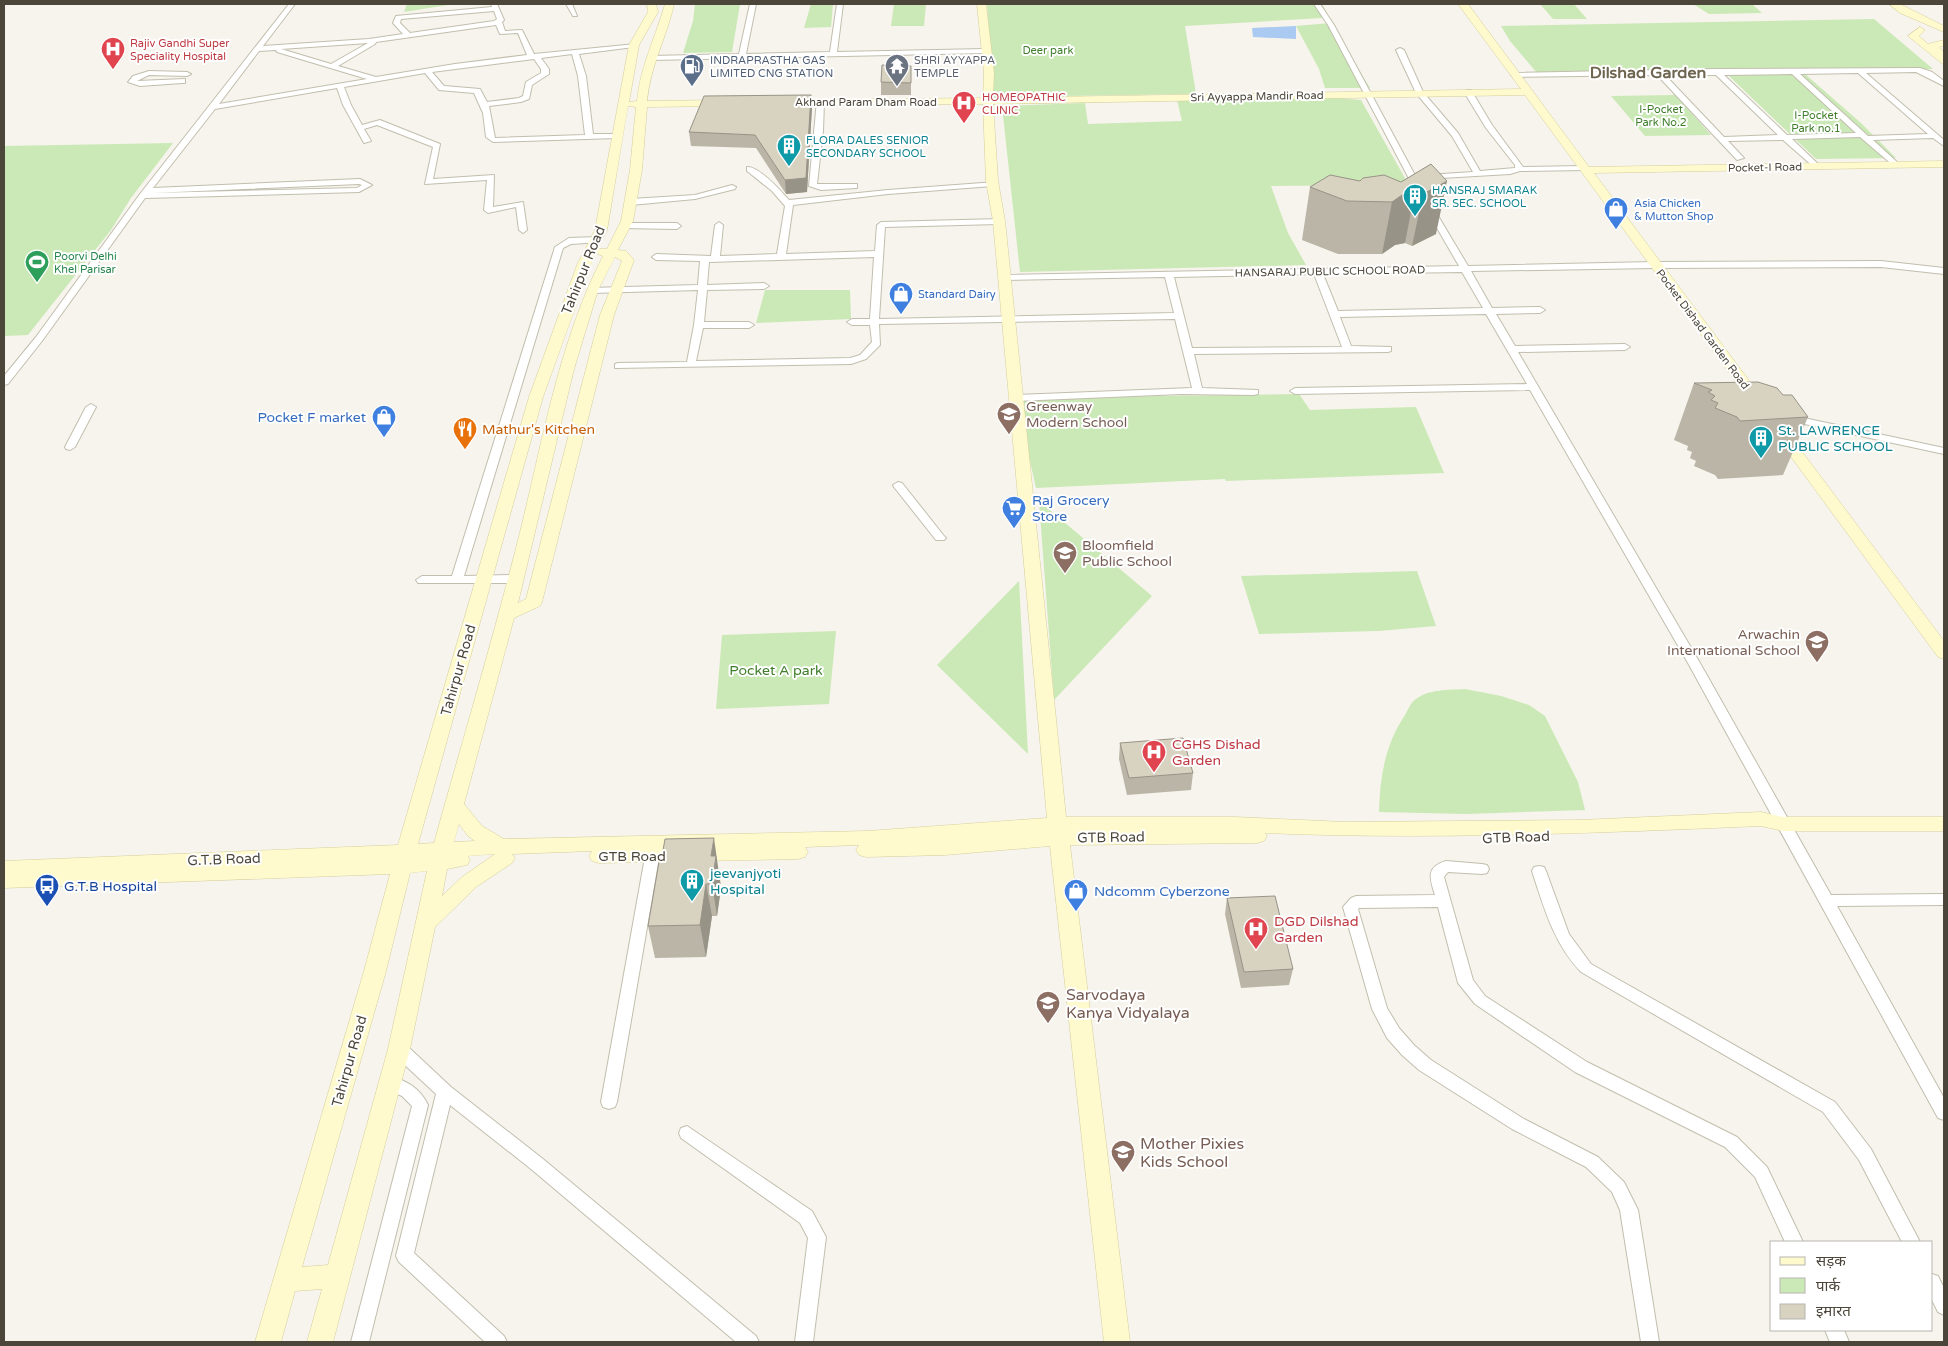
<svg xmlns="http://www.w3.org/2000/svg" width="1948" height="1346" font-family="'Varela Round','Noto Sans Devanagari',sans-serif">
  <style>
    .green { fill: #cbe9b6 }
    .water { fill: #aacaf1 }
    .lines { fill: none; stroke-linecap: round; stroke-linejoin: round }
    .street-casing { stroke: #c2beae; stroke-width: 2 }
    .secondary-casing { stroke: #d5ce9c; stroke-width: 1 }
    .street { fill: #fff; fill-rule: evenodd }
    .secondary { fill: #feface; fill-rule: evenodd }
    .wall { fill: #bab5a6 }
    .shaded-wall { fill: #979387 }
    .building { fill: #d8d2c1; stroke: #979387 }
    .labels { text-anchor: middle; stroke-width: 4; stroke-linejoin: round; paint-order: stroke }
    .far-health-label { font-size: 11px; fill: #be3a42; stroke: #fff; text-anchor: start }
    .far-park-label { font-size: 11px; fill: #3f7e2b; stroke: #fff }
    .far-service-label { font-size: 11px; fill: #4e5e75; stroke: #fff; text-anchor: start }
    .far-worship-label { font-size: 11px; fill: #5b616d; stroke: #fff; text-anchor: start }
    .far-street-label { font-size: 11px; fill: #4b4639; stroke: #fff }
    .far-culture-label { font-size: 11px; fill: #0d838f; stroke: #fff; text-anchor: start }
    .far-shop-label { font-size: 11px; fill: #366cbe; stroke: #fff; text-anchor: start }
    .far-leisure-label { font-size: 11px; fill: #27864d; stroke: #fff; text-anchor: start }
    .street-label { font-size: 14px; fill: #4b4639; stroke: #fff }
    .education-label { font-size: 14px; fill: #785e54; stroke: #fff; text-anchor: start }
    .shop-label { font-size: 14px; fill: #366cbe; stroke: #fff; text-anchor: start }
    .food-label { font-size: 14px; fill: #c56008; stroke: #fff; text-anchor: start }
    .culture-label { font-size: 14px; fill: #0d838f; stroke: #fff; text-anchor: start }
    .park-label { font-size: 14px; fill: #3f7e2b; stroke: #fff }
    .health-label { font-size: 14px; fill: #be3a42; stroke: #fff; text-anchor: start }
    .transit-label { font-size: 14px; fill: #164399; stroke: #fff; text-anchor: start }
    .far-district-label { font-size: 16px; font-weight: bold; fill: #6e6650; stroke: #fff }
    .near-education-label { font-size: 16px; fill: #785e54; stroke: #fff; text-anchor: start }
  </style>
  <rect width="100%" height="100%" fill="#f6f4ec"/>
  <path class="green" d="M407,4H454L404,12Z
    M695,4H740L732,52L683,53L693,21Z
    M811,4H833L831,27L804,28Z
    M894,4H926L924,26H891Z
    M987,4H1322L1328,15L1322,18L1185,26L1196,94L993,97Z
    M1540,4H1574L1587,19H1553Z
    M1693,4H1752L1762,13L1709,14Z
    M1874,19L1933,69L1537,73L1510,41L1501,26Z
    M1330,23L1370,88H1325L1319,69L1296,26Z
    M1805,74L1861,123L1896,158L1816,159L1728,75Z
    M1675,95L1711,135L1645,136L1611,96Z
    M1336,98L1361,100L1406,180L1388,185L1271,186L1288,233L1306,265L1020,272L1002,106L1085,103L1088,124L1182,121L1177,100Z
    M173,143L131,198L111,230L28,335L4,336V146Z
    M765,290H850L851,319L756,323Z
    M1299,394L1310,410L1416,407L1444,473L1226,481L1225,479L1036,488L1016,398Z
    M1039,501L1152,596L1054,700Z
    M1417,571L1436,626L1378,631L1259,634L1241,576Z
    M1019,581L1028,754L937,665Z
    M836,631L829,704L716,709L722,635Z
    M1465,689L1501,696L1529,705L1545,716L1578,782L1585,810L1466,814L1379,812C1380,776 1385,745 1405,715C1408,710 1411,702 1416,699C1429,689 1449,690 1465,689Z"/>
  <path class="water" d="M1296,26V39L1253,37L1252,28Z"/>
  <g class="lines">
    <defs>
      <path id="street" d="M289,4H295L263,46L369,39L403,34L393,23L396,16L492,7L491,4H497L504,20L502,22L505,31L522,30L534,54L636,44L637,45L634,47L579,54L586,76L593,134H617L621,136L617,138L493,142L486,137L483,113L474,93L439,90L425,73L344,87L351,105L362,125L380,120L440,144L433,179L494,175L493,207L523,202L527,230L523,233L519,230L516,207L488,213L484,210L487,180L425,184L433,147L377,125L364,129L371,141L364,143L343,105L337,88L215,109L153,188L360,179L372,185L359,192L145,198L42,341L8,384L4,385V376L36,337L140,194ZM494,11L497,19L494,21L410,33L400,23L401,19ZM496,25L500,34L518,33L527,55L455,64L376,77L338,66L375,44L376,42ZM368,43L331,64L281,49ZM276,50L277,52L367,79L219,104L259,51ZM572,54L578,76L585,135L495,138L489,106L521,102L529,99L532,85L549,74V69L541,58ZM534,59L541,69V73L526,82L523,96L519,98L487,102L480,89L444,86L432,72ZM359,184L362,185L357,188L152,193Z
        M566,4H572L577,16H573Z
        M750,4H756L746,54L830,52L837,4H843L837,52L986,49L990,51L986,53L651,60L647,58L651,56L739,54Z
        M1314,4H1320L1334,25L1423,190L1422,192L1415,190L1328,25Z
        M1400,48L1404,50L1423,92L1458,133L1480,171L1515,168V165L1486,128L1464,92L1468,90H1471L1492,125L1523,167L1584,166L1588,168L1584,170L1520,171L1510,174L1424,179V175H1427L1473,172L1452,136L1416,93L1396,50Z
        M1920,68L1932,72L1944,81V86L1916,72L1866,73L1944,140V146L1933,138L1873,140L1898,163V167H1895L1860,137L1792,139L1818,164L1819,166L1815,168L1783,140L1728,141L1744,158L1737,160L1657,75L1515,77L1511,75L1515,73L1716,69ZM1858,73L1928,134L1868,136L1800,74ZM1792,74L1856,133L1787,135L1724,75ZM1665,75H1716L1778,135L1724,137Z
        M149,71L187,72L191,74L187,76L149,75L137,81L185,79V83H182L140,86L128,82L133,76Z
        M817,100L824,102L823,131L817,184H857V188L821,190L809,186Z
        M747,167C759,166 781,191 789,200L888,190L996,182L997,184L993,186L888,194L793,205L786,254L875,251L877,225L881,222L1002,219V223L999,224L885,227L879,319L1174,313L1165,277L1002,280L1000,278L1005,275L1459,266L1426,209L1430,206L1434,209L1468,266L1654,262L1881,261L1944,268V274L1881,267L1654,268L1471,271L1492,308L1540,307L1545,310L1540,313L1496,314L1515,346L1625,344L1630,347L1625,350L1518,352L1700,663L1831,895L1944,894L1943,905L1837,906L1944,1098V1120L1938,1118L1688,663L1530,390L1295,394L1290,391L1295,388L1527,384L1486,314L1340,317L1351,346L1391,347V351L1388,352L1194,354L1202,388L1258,390V394L1254,395L1181,394L1016,401L1011,398L1016,395L1192,388L1175,319L879,324L880,345L866,359L851,364L615,368V364L618,363L687,362L694,325L698,290L592,293L589,292V288L698,285L700,261L656,260L652,257L656,254L711,256L715,225L719,222L723,225L720,256L777,254L785,206L772,191L747,171ZM874,257L870,319H852L847,322L852,325H870L872,342L860,355L850,358L696,361L703,328H749L754,325L749,322H704L707,290L764,289L769,286L764,283L707,285L709,262ZM1462,272L1483,308L1338,311L1323,274ZM1314,274L1342,347L1192,348L1174,277Z
        M732,185L736,187L735,189L695,199L631,205L627,202L631,199L695,195Z
        M624,223H677L681,226L677,229L621,228L620,226Z
        M598,237L601,238V242L571,244L563,248L464,576L516,575L522,579L516,583H418L416,580L422,576H452L555,247L569,238Z
        M91,404L96,407L75,447L70,450L66,449L65,447L86,407Z
        M1790,415L1944,448V454L1786,420L1785,418Z
        M898,482L902,483L944,536L946,538L944,540H936L894,487L893,485Z
        M654,841L659,842L661,846L617,1102L615,1107L609,1109L603,1107L601,1102L647,846L649,842Z
        M1446,861L1482,864L1487,865L1489,869L1487,873L1482,874L1448,872L1444,877L1473,980L1485,996L1587,1062L1737,1137L1767,1167L1803,1242H1785L1755,1177L1725,1147L1575,1072L1475,1004L1458,983L1438,907L1359,908L1358,909L1387,1008L1399,1028L1414,1045L1431,1060L1524,1119L1598,1157L1624,1182L1638,1210L1659,1342H1641L1620,1210L1612,1192L1586,1167L1512,1129L1419,1070L1402,1055L1387,1038L1372,1009L1343,907L1351,898L1356,896L1435,895C1430,879 1425,867 1446,861Z
        M1539,866L1544,867L1546,871L1569,934L1591,964L1835,1102L1871,1149L1920,1242H1902L1859,1160L1823,1112L1581,972C1554,944 1544,908 1532,871L1534,867Z
        M399,1042L405,1044L451,1087L543,1159L756,1336L759,1342H736L531,1169L450,1105L414,1253L504,1336L507,1342H485L399,1262L396,1256L436,1094L393,1054L391,1049L393,1044Z
        M390,1076C407,1081 420,1088 428,1105L369,1342H351L412,1106L402,1096L384,1088L382,1083L384,1078Z
        M687,1126L812,1211L826,1237L813,1342H795L808,1238L800,1223L681,1138L679,1133L681,1128Z
        M1932,1274L1938,1276L1944,1288V1315L1938,1312L1932,1300Z
        M1825,1330H1844L1849,1342H1830Z"/>
      <path id="secondary" d="M647,4H656L658,12L639,45L629,102L637,101C640,67 656,36 665,4H674C667,37 650,66 647,101L723,100L728,103L723,106L647,107L642,170L633,221L618,250L626,251L634,260L614,315L542,602L540,606L514,618L464,804L482,826L504,839L868,831L1047,818L993,221L986,181L983,104L789,105L784,102L785,100L983,98L984,73L977,4H986L994,73L993,98L1521,89L1458,4H1468L1589,167L1944,161V167L1594,173L1762,398L1764,401L1762,404H1752L1525,95L993,104L998,181L1005,221L1066,817H1235L1345,822L1580,820L1761,812L1783,817H1944V831H1783L1761,826C1596,833 1430,840 1265,833L1267,836L1264,841L1257,843L1070,845L1130,1342H1104L1050,846L945,855L866,857L859,855L856,850L859,845L805,847L808,852L805,857L798,859L599,863L592,861L589,856L592,851L512,854L515,858L512,863L476,887L435,927L410,1049L333,1342H307L322,1289L295,1291L281,1342H255L364,971L390,874L4,888V861L398,845L529,397L577,265L595,230L629,45L648,12ZM628,106L636,107L630,170L621,221L607,249H597L607,230ZM595,253L603,256C556,347 541,453 515,552C490,649 461,746 434,843L418,844L543,397ZM615,257L622,261L600,315L526,599L518,603L574,369L598,290ZM459,824L468,836L475,841L454,842ZM495,854L462,877L442,896L447,869L467,865L470,860L468,856ZM427,871L388,1049L328,1265L302,1267L386,971L410,873Z
        M1889,4H1900L1944,26V32L1900,13Z
        M1920,27L1925,30L1919,36L1928,44L1944,40V46L1939,47L1944,52V65L1908,36Z
        M1780,428L1785,429L1944,641V659L1938,657L1775,435L1773,432Z"/>
    </defs>
    <use href="#street" class="street-casing"/>
    <use href="#secondary" class="secondary-casing"/>
    <use href="#street" class="street"/>
    <use href="#secondary" class="secondary"/>
  </g>
  <path class="wall" d="M911,66V95H881V82Z
    M811,95L812,107L807,192L786,194L756,148L691,146L689,132Z
    M1431,164L1436,234L1412,246L1405,243L1395,245L1382,254H1338L1302,240L1310,187L1360,181L1401,182Z
    M1694,383L1783,395L1808,417L1783,475L1718,479L1715,475L1694,466L1696,461L1690,458L1692,452L1687,450L1688,446L1674,440Z
    M1120,743L1193,773L1191,790L1127,795L1119,759Z
    M719,870L721,888L717,916H712L706,957L655,958L648,926Z
    M1227,898L1293,969L1289,985L1241,988L1225,914Z"/>
  <path class="shaded-wall" d="M811,95L812,107L807,192L786,194L785,180Z
    M1447,181L1436,234L1412,246L1423,194Z
    M1415,191L1405,243L1395,245L1382,254L1392,202L1405,193Z
    M714,838L721,888L717,916L712,884L711,856Z
    M706,884L712,916L706,957L700,925Z"/>
  <path class="building" d="M882,65L911,66V83L881,82Z
    M811,95L806,178L785,180L755,135L689,132L704,96Z
    M1431,164L1447,181L1423,194L1415,191L1405,193L1392,202L1347,201L1310,187L1330,175L1360,181L1363,178L1384,175L1401,182Z
    M1758,382L1777,388L1783,395H1792L1808,417L1740,421L1737,417L1715,408L1718,403L1711,400L1715,396L1708,392L1712,390L1694,383Z
    M1183,738L1193,773L1129,778L1120,743Z
    M714,838L711,856H716L712,884H706L700,925L648,926L660,856H662L665,839Z
    M1275,896L1293,969L1244,972L1227,898Z"/>
  <defs>
    <symbol id="hospital-pin" viewBox="-11 -11 22 30"><path d="M0 17L-7.5 6A9.5 9.5 0 1 1 7.5 6Z" fill="#e0444e" stroke="#fff"/><path d="M-5-5h3v3.5h4V-5h3V5h-3V1.5h-4V5h-3Z" fill="#fff"/></symbol>
    <symbol id="fuel-pin" viewBox="-11 -11 22 30"><path d="M0 17L-7.5 6A9.5 9.5 0 1 1 7.5 6Z" fill="#5c6f8a" stroke="#fff"/><path d="M-5.5-6h7V0h2V4h1.3V-2.5L3-4.5l.8-.8L6-3V5H2.5V1h-1V6h-7ZM-4.2-4.7v3.2H.2V-4.7Z" fill="#fff"/></symbol>
    <symbol id="temple-pin" viewBox="-11 -11 22 30"><path d="M0 17L-7.5 6A9.5 9.5 0 1 1 7.5 6Z" fill="#6b7280" stroke="#fff"/><path d="M0-6L5-2H3V0L6.5 2.5H4V6H1.5V3h-3V6H-4V2.5H-6.5L-3 0V-2H-5Z" fill="#fff"/></symbol>
    <symbol id="building-pin" viewBox="-11 -11 22 30"><path d="M0 17L-7.5 6A9.5 9.5 0 1 1 7.5 6Z" fill="#0f9aa8" stroke="#fff"/><path d="M-4-6H4V6H1V3H-1V6H-4ZM-2.5-4.3h1.7v1.8h-1.7ZM.8-4.3h1.7v1.8H.8ZM-2.5-1h1.7V.8h-1.7ZM.8-1h1.7V.8H.8Z" fill="#fff"/></symbol>
    <symbol id="shop-pin" viewBox="-11 -11 22 30"><path d="M0 17L-7.5 6A9.5 9.5 0 1 1 7.5 6Z" fill="#3f7fe0" stroke="#fff"/><path d="M-5-2.5h2.3a2.7 3.5 0 0 1 5.4 0H5L5.5 6h-11ZM-1.5-2.5h3a1.5 2.3 0 0 0-3 0Z" fill="#fff"/></symbol>
    <symbol id="stadium-pin" viewBox="-11 -11 22 30"><path d="M0 17L-7.5 6A9.5 9.5 0 1 1 7.5 6Z" fill="#2e9e5b" stroke="#fff"/><path d="M0-5a6.5 5 0 1 0 0 10a6.5 5 0 1 0 0-10ZM-3.5-1.8h7v3.6h-7Z" fill="#fff"/></symbol>
    <symbol id="school-pin" viewBox="-11 -11 22 30"><path d="M0 17L-7.5 6A9.5 9.5 0 1 1 7.5 6Z" fill="#8d6e63" stroke="#fff"/><path d="M0-5L7-2L0 1L-7-2ZM-4 1L0 2.5L4 1V4Q0 6-4 4Z" fill="#fff"/></symbol>
    <symbol id="restaurant-pin" viewBox="-11 -11 22 30"><path d="M0 17L-7.5 6A9.5 9.5 0 1 1 7.5 6Z" fill="#e8710a" stroke="#fff"/><path d="M-5-6h1v4h1v-4h1v4h1v-4h1v5L-1.5 .5V6h-2V.5L-5-1ZM5-6V6H3V1.5H1.5Q1.5-4 5-6Z" fill="#fff"/></symbol>
    <symbol id="supermarket-pin" viewBox="-11 -11 22 30"><path d="M0 17L-7.5 6A9.5 9.5 0 1 1 7.5 6Z" fill="#3f7fe0" stroke="#fff"/><path d="M-6-5.5h2.5l.6 2H6L4.5 2H-2.5L-4.4-4H-6ZM-1.5 3.2a1.3 1.3 0 1 0 .1 0ZM3 3.2a1.3 1.3 0 1 0 .1 0Z" fill="#fff"/></symbol>
    <symbol id="bus-pin" viewBox="-11 -11 22 30"><path d="M0 17L-7.5 6A9.5 9.5 0 1 1 7.5 6Z" fill="#1a4fb4" stroke="#fff"/><path d="M-5-6H5V4H4V6H2V4H-2V6H-4V4H-5ZM-3.5-4V0h7V-4ZM-3.5 1.2v1.5H-2V1.2ZM2 1.2v1.5H3.5V1.2Z" fill="#fff"/></symbol>
  </defs>
  <g fill-rule="evenodd">
    <use href="#hospital-pin" x="99" y="35" width="28" height="38"/>
    <use href="#fuel-pin" x="678" y="52" width="28" height="38"/>
    <use href="#temple-pin" x="883" y="52" width="28" height="38"/>
    <use href="#hospital-pin" x="950" y="89" width="28" height="38"/>
    <use href="#building-pin" x="775" y="132" width="28" height="38"/>
    <use href="#building-pin" x="1401" y="182" width="28" height="38"/>
    <use href="#shop-pin" x="1602" y="195" width="28" height="38"/>
    <use href="#stadium-pin" x="23" y="248" width="28" height="38"/>
    <use href="#shop-pin" x="887" y="280" width="28" height="38"/>
    <use href="#school-pin" x="995" y="400" width="28" height="38"/>
    <use href="#shop-pin" x="370" y="403" width="28" height="38"/>
    <use href="#restaurant-pin" x="451" y="415" width="28" height="38"/>
    <use href="#building-pin" x="1747" y="424" width="28" height="38"/>
    <use href="#supermarket-pin" x="1000" y="494" width="28" height="38"/>
    <use href="#school-pin" x="1051" y="539" width="28" height="38"/>
    <use href="#school-pin" x="1803" y="628" width="28" height="38"/>
    <use href="#hospital-pin" x="1140" y="738" width="28" height="38"/>
    <use href="#building-pin" x="678" y="867" width="28" height="38"/>
    <use href="#bus-pin" x="33" y="872" width="28" height="38"/>
    <use href="#shop-pin" x="1062" y="877" width="28" height="38"/>
    <use href="#hospital-pin" x="1242" y="915" width="28" height="38"/>
    <use href="#school-pin" x="1034" y="989" width="28" height="38"/>
    <use href="#school-pin" x="1109" y="1138" width="28" height="38"/>
  </g>
  <g class="labels">
    <g class="far-health-label">
      <text x="130" y="47">Rajiv Gandhi Super<tspan x="130" dy="13">Speciality Hospital</tspan></text>
      <text x="982" y="101">HOMEOPATHIC<tspan x="982" dy="13">CLINIC</tspan></text>
    </g>
    <g class="far-park-label">
      <text x="1048" y="54">Deer park</text>
      <text x="1661" y="113">I-Pocket<tspan x="1661" dy="13">Park No.2</tspan></text>
      <text x="1816" y="119">I-Pocket<tspan x="1816" dy="13">Park no.1</tspan></text>
    </g>
    <g class="far-service-label">
      <text x="710" y="64">INDRAPRASTHA GAS<tspan x="710" dy="13">LIMITED CNG STATION</tspan></text>
    </g>
    <g class="far-worship-label">
      <text x="914" y="64">SHRI AYYAPPA<tspan x="914" dy="13">TEMPLE</tspan></text>
    </g>
    <g class="far-street-label">
      <text transform="translate(1257 96) rotate(-1)" y="4">Sri Ayyappa Mandir Road</text>
      <text x="866" y="106">Akhand Param Dham Road</text>
      <text transform="translate(1765 167) rotate(-1)" y="4">Pocket-I Road</text>
      <text transform="translate(1330 271) rotate(-1)" y="4">HANSARAJ PUBLIC SCHOOL ROAD</text>
      <text transform="translate(1703 329) rotate(53)" y="4">Pocket Dishad Garden Road</text>
    </g>
    <g class="far-culture-label">
      <text x="806" y="144">FLORA DALES SENIOR<tspan x="806" dy="13">SECONDARY SCHOOL</tspan></text>
      <text x="1432" y="194">HANSRAJ SMARAK<tspan x="1432" dy="13">SR. SEC. SCHOOL</tspan></text>
    </g>
    <g class="far-shop-label">
      <text x="1634" y="207">Asia Chicken<tspan x="1634" dy="13">&amp; Mutton Shop</tspan></text>
      <text x="918" y="298">Standard Dairy</text>
    </g>
    <g class="far-leisure-label">
      <text x="54" y="260">Poorvi Delhi<tspan x="54" dy="13">Khel Parisar</tspan></text>
    </g>
    <g class="street-label">
      <text transform="translate(583 270) rotate(-68)" y="5">Tahirpur Road</text>
      <text transform="translate(458 670) rotate(-74)" y="5">Tahirpur Road</text>
      <text transform="translate(1111 837) rotate(-1)" y="5">GTB Road</text>
      <text transform="translate(1516 837) rotate(-2)" y="5">GTB Road</text>
      <text x="632" y="861">GTB Road</text>
      <text transform="translate(224 859) rotate(-2)" y="5">G.T.B Road</text>
      <text transform="translate(349 1061) rotate(-74)" y="5">Tahirpur Road</text>
    </g>
    <g class="education-label">
      <text x="1026" y="411">Greenway<tspan x="1026" dy="16">Modern School</tspan></text>
      <text x="1082" y="550">Bloomfield<tspan x="1082" dy="16">Public School</tspan></text>
      <text x="1800" y="639" text-anchor="end">Arwachin<tspan x="1800" dy="16">International School</tspan></text>
    </g>
    <g class="shop-label">
      <text x="366" y="422" text-anchor="end">Pocket F market</text>
      <text x="1032" y="505">Raj Grocery<tspan x="1032" dy="16">Store</tspan></text>
      <text x="1094" y="896">Ndcomm Cyberzone</text>
    </g>
    <g class="food-label">
      <text x="482" y="434">Mathur's Kitchen</text>
    </g>
    <g class="culture-label">
      <text x="1778" y="435">St. LAWRENCE<tspan x="1778" dy="16">PUBLIC SCHOOL</tspan></text>
      <text x="710" y="878">jeevanjyoti<tspan x="710" dy="16">Hospital</tspan></text>
    </g>
    <g class="park-label">
      <text x="776" y="675">Pocket A park</text>
    </g>
    <g class="health-label">
      <text x="1172" y="749">CGHS Dishad<tspan x="1172" dy="16">Garden</tspan></text>
      <text x="1274" y="926">DGD Dilshad<tspan x="1274" dy="16">Garden</tspan></text>
    </g>
    <g class="transit-label">
      <text x="64" y="891">G.T.B Hospital</text>
    </g>
    <g class="far-district-label">
      <text x="1648" y="78">Dilshad Garden</text>
    </g>
    <g class="near-education-label">
      <text x="1066" y="1000">Sarvodaya<tspan x="1066" dy="18">Kanya Vidyalaya</tspan></text>
      <text x="1140" y="1149">Mother Pixies<tspan x="1140" dy="18">Kids School</tspan></text>
    </g>
  </g>
  <rect width="1948" height="1346" fill="none" stroke="#4b4639" stroke-width="10"/>
  <rect x="1770" y="1241" width="162" height="90" fill="#ffffff" stroke="#b7b5b0"/>
  <rect x="1780" y="1257" width="25" height="8" fill="#feface" stroke="#b7b5b0"/>
  <text x="1816" y="1266" font-size="15" fill="#4b4639">सड़क</text>
  <rect x="1780" y="1278" width="25" height="15" fill="#cbe9b6" stroke="#b7b5b0"/>
  <text x="1816" y="1291" font-size="15" fill="#4b4639">पार्क</text>
  <rect x="1780" y="1304" width="25" height="15" fill="#d8d2c1" stroke="#b7b5b0"/>
  <text x="1816" y="1316" font-size="15" fill="#4b4639">इमारत</text>
</svg>
